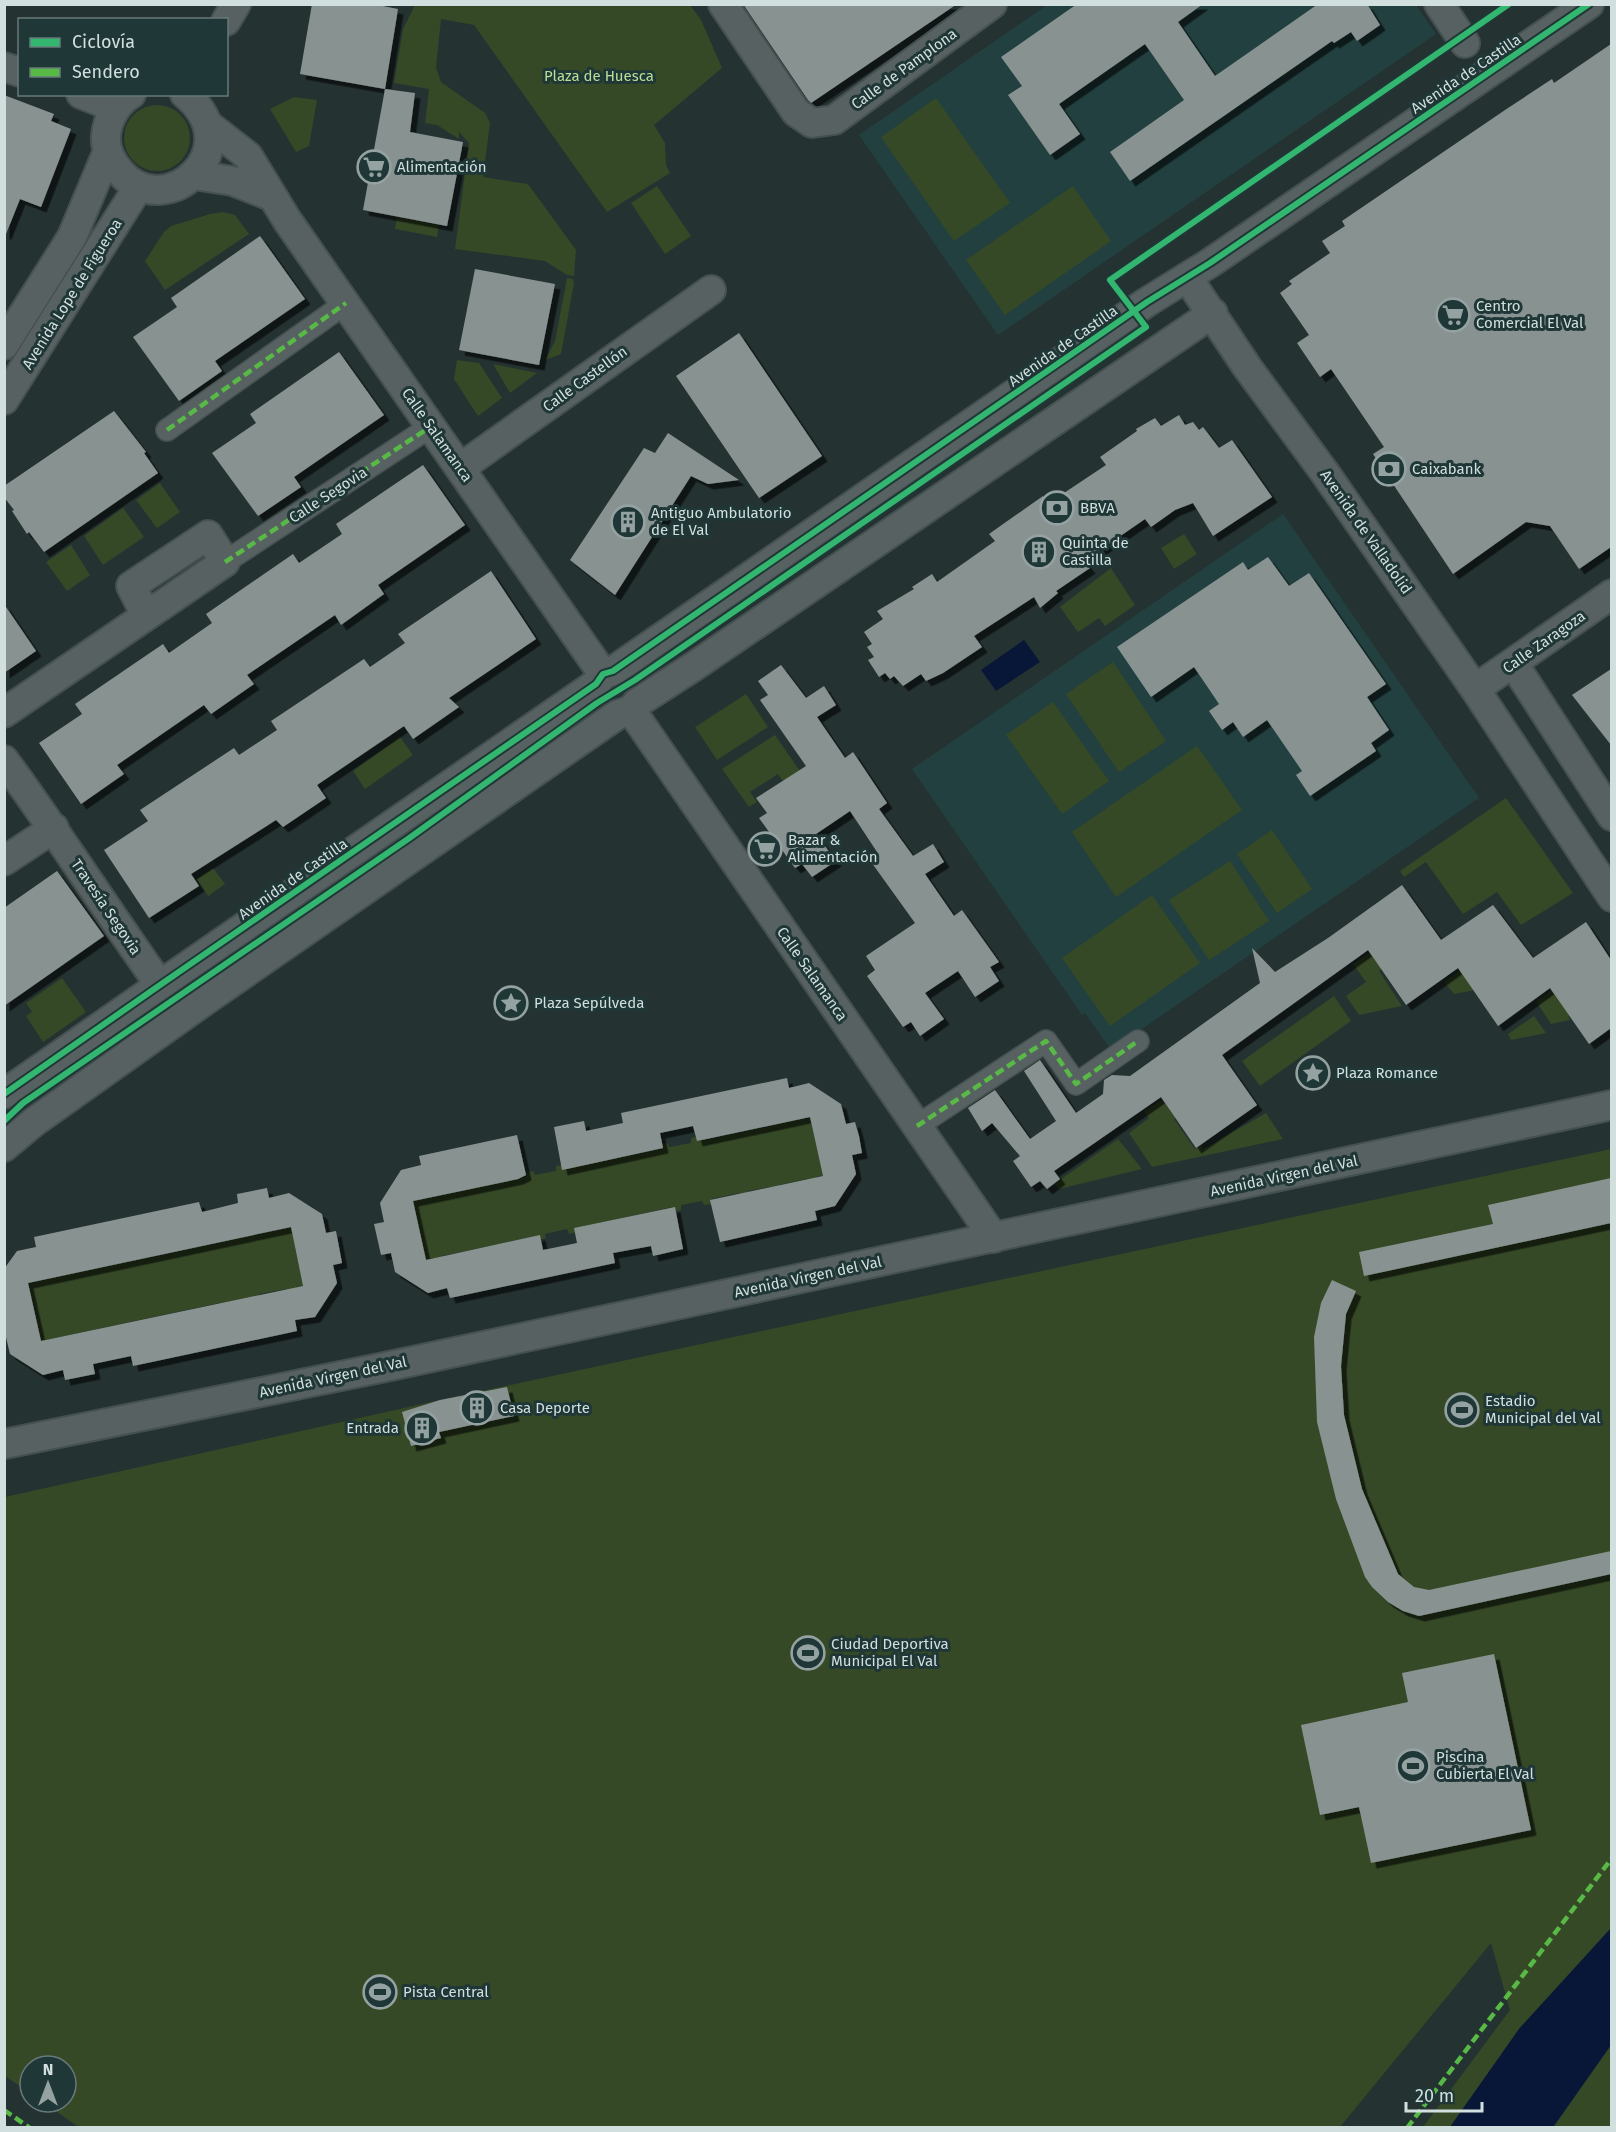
<svg xmlns="http://www.w3.org/2000/svg" width="1616" height="2132" font-family="'Fira Sans',sans-serif">
  <style>
    .built { fill: #224040 }
    .green { fill: #354926 }
    .water { fill: #081738 }
    .building { fill: #889391; fill-rule: evenodd; filter: url(#shadow) }
    .lines { fill: none; stroke-linecap: round; stroke-linejoin: round }
    .pedestrian-casing { stroke: #455051; stroke-width: 24 }
    .minor-casing { stroke: #455051; stroke-width: 32 }
    .pedestrian { stroke: #586161; stroke-width: 21 }
    .minor { stroke: #586161; stroke-width: 28 }
    .quiet { stroke: #58b947; stroke-width: 4.5; stroke-dasharray: 9 4.5; stroke-linecap: butt }
    .cycleway-casing { stroke: #203737; stroke-width: 10 }
    .cycleway { stroke: #33b770; stroke-width: 6 }
    .labels { text-anchor: middle; stroke-width: 6; stroke-linejoin: round; paint-order: stroke }
    .street-label { font-size: 15px; fill: #d2dfdf; stroke: #203737 }
    .park-label { font-size: 15px; fill: #b8df95; stroke: #203737 }
    .poi-label { font-size: 15px; fill: #d2dfdf; stroke: #203737; text-anchor: start }
  </style>
  <defs>
    <filter id="shadow"><feDropShadow dx="5.5" dy="5.5" stdDeviation="0" flood-color="#0009"/></filter>
  </defs>
  <rect width="100%" height="100%" fill="#253232"/>
  <path class="built" d="M1047,5H1416L1436,34L998,335L859,135Z
    M1283,514L1479,798L1111,1050L1085,1013L1082,1015L912,769Z"/>
  <path class="green" d="M415,5H690L701,20L722,68L654,125L665,143L666,165L670,173L607,212L474,25L441,19L436,67L441,82L485,113L490,123L483,177L528,184L576,250L574,276L567,275L545,261L455,249L469,143L459,132V139L437,125L425,123L429,89L394,83L403,29Z
    M294,97L317,100L309,146L296,152L270,109Z
    M936,98L1010,203L954,241L881,137Z
    M124 138a33 33 0 1 1 66 0a33 33 0 1 1-66 0Z
    M657,186L691,236L665,254L631,203Z
    M1073,186L1111,241L1005,315L966,260Z
    M223,212L235,215L249,234L165,290L145,261L164,232L171,226L210,214Z
    M397,217L439,225L437,237L395,229Z
    M567,278L573,279L574,283L561,354L545,360L555,341Z
    M457,360L479,363L502,398L478,416L454,379Z
    M493,364L537,373L510,393Z
    M160,483L180,512L157,528L136,500Z
    M123,508L144,537L103,565L84,536Z
    M1184,534L1197,554L1174,569L1161,548Z
    M71,545L90,575L67,591L46,562Z
    M1111,568L1135,605L1105,626L1099,618L1078,632L1060,607Z
    M1113,662L1166,741L1119,772L1066,694Z
    M746,694L768,727L717,760L695,727Z
    M1053,702L1109,781L1062,814L1006,735Z
    M775,735L813,790L797,801L778,774L750,792L757,802L749,807L722,769Z
    M400,737L413,755L365,789L353,771Z
    M1197,746L1242,810L1116,897L1072,832Z
    M1506,798L1573,893L1521,925L1497,892L1463,914L1426,862L1404,877L1400,871Z
    M1272,830L1312,889L1277,913L1237,854Z
    M1230,861L1269,921L1209,960L1169,900Z
    M213,868L225,884L208,896L197,879Z
    M1152,895L1200,963L1110,1026L1062,958Z
    M1387,940L1401,956L1379,971L1402,1006L1359,1015L1346,996L1366,982L1353,964Z
    M1479,957L1476,990L1454,994L1444,982Z
    M1572,976L1566,1008L1570,1020L1551,1024L1536,1001Z
    M62,978L86,1012L43,1042L26,1016L32,1012L26,1003Z
    M1334,996L1351,1021L1260,1086L1242,1061Z
    M1534,1016L1546,1033L1511,1040L1508,1034Z
    M1176,1091L1195,1105L1174,1119L1195,1149L1201,1145L1203,1149L1266,1113L1283,1139L1152,1167L1129,1133L1149,1118L1144,1111Z
    M810,1117L823,1176L816,1177L817,1181L808,1183L807,1179L779,1185L780,1189L771,1191L770,1187L748,1191V1196L740,1198L739,1193L711,1199L712,1204L704,1205L702,1201L681,1205V1210L673,1212L672,1207L576,1228L577,1232L569,1234L567,1229L545,1234L546,1238L538,1240L537,1236L442,1256V1260L434,1263L433,1258L426,1260L413,1201L526,1177L525,1173L533,1171L535,1175L556,1171V1166L624,1157L631,1151L633,1155L661,1149L660,1145L668,1143L669,1147L691,1143V1138L699,1136L700,1141L728,1135V1130L735,1128L737,1133Z
    M1118,1139L1142,1169L1059,1189L1054,1184Z
    M1611,1149V1928L1519,2029L1450,2127H1423L1510,2010L1491,1943L1340,2127L80,2128L43,2102H66V2066H30V2093L5,2076V1497L440,1400Z
    M291,1227L292,1233L296,1232L294,1242L303,1286L296,1287L297,1291L288,1293L287,1289L259,1294L260,1299L251,1301L250,1297L228,1302L229,1306L221,1308L219,1303L41,1341L32,1298L26,1291L30,1289L29,1283Z
    M1611,2045V2127L1553,2128Z"/>
  <path class="water" d="M1024,640L1040,662L996,691L981,670Z
    M1611,1928V2045L1553,2127H1450L1519,2029Z"/>
  <path class="building" d="M312,4H373L398,9L385,89L300,74Z
    M743,4H957L811,103L808,100Z
    M1077,4H1203L1178,22L1215,76L1318,4H1367L1380,25L1357,41L1351,32L1334,43L1332,41L1130,181L1110,152L1184,100L1145,44L1059,104L1080,134L1050,155L1008,95L1022,86L1001,57Z
    M1611,44V547L1579,569L1550,526L1526,522L1453,574L1373,454L1384,447L1331,369L1320,377L1297,343L1309,335L1280,293L1292,284L1289,281L1330,253L1322,241L1345,226L1342,221L1505,110L1552,79L1554,83Z
    M385,89L415,93L410,132L463,142L447,226L363,210Z
    M4,95L54,114L51,121L71,129L41,207L20,199L6,234H4Z
    M260,236L305,299L215,361L222,371L179,401L133,337L177,307L171,298Z
    M475,269L555,284L539,365L459,350Z
    M739,333L822,456L759,498L676,376Z
    M339,352L384,415L294,477L301,487L258,516L212,453L256,423L250,414Z
    M114,411L146,452L144,453L158,473L44,552L29,532L27,534L12,511L14,510L4,497V486Z
    M1179,415L1185,425L1193,422L1199,430L1203,427L1219,448L1232,440L1272,497L1213,536L1193,503L1175,510L1151,527L1145,519L1084,561L1090,568L1056,591L1058,593L1040,608L1034,597L974,636L982,647L943,673L926,681L921,674L903,686L894,676L890,679L885,673L879,677L868,660L874,657L867,647L872,644L864,632L883,619L877,611L914,589L912,587L932,574L937,582L995,541L989,534L1043,496L1049,503L1106,465L1100,457L1137,431L1136,429L1155,418L1161,426Z
    M668,433L739,480L708,484L691,476L615,595L570,560L644,448L655,453Z
    M423,465L465,525L378,585L384,594L341,625L335,615L247,675L254,684L211,714L204,705L117,765L124,774L81,804L39,743L82,714L75,704L163,644L169,653L212,623L206,614L293,554L299,563L342,534L336,524Z
    M1268,557L1289,586L1309,573L1386,684L1367,697L1389,730L1371,743L1376,751L1310,796L1296,775L1302,771L1267,720L1243,737L1233,722L1222,730L1209,711L1219,704L1194,667L1151,697L1117,647L1243,562L1248,570Z
    M491,571L536,639L449,698L459,707L413,739L404,726L317,785L326,798L283,827L276,820L191,874L199,886L149,918L104,850L148,821L140,810L234,748L239,755L277,730L271,721L364,659L370,667L405,643L398,634Z
    M4,604L36,651L4,673Z
    M781,665L806,698L824,686L836,705L817,717L845,758L853,752L887,803L879,809L913,856L933,844L944,862L925,874L954,916L962,910L999,962L990,967L999,981L975,997L958,971L925,993L944,1019L920,1036L911,1022L903,1027L867,976L875,970L866,956L915,923L869,859L877,852L850,811L816,834L836,861L812,877L802,864L795,868L759,818L767,813L756,798L806,766L760,700L768,695L758,681Z
    M1611,669V745L1572,695Z
    M57,871L104,936L4,1006V908Z
    M1402,885L1441,940L1493,905L1533,958L1586,922L1611,960V1028L1589,1044L1550,988L1498,1026L1458,968L1406,1005L1368,950L1222,1055L1257,1105L1196,1148L1161,1097L1054,1171L1060,1179L1047,1189L1040,1181L1031,1187L1013,1161L1020,1156L992,1123L982,1131L968,1108L995,1090L1030,1139L1056,1121L1024,1071L1040,1060L1076,1113L1103,1094L1104,1080L1112,1075L1130,1076L1260,983L1252,948L1275,972L1328,938Z
    M787,1078L789,1088L809,1083L841,1104L846,1124L855,1122L859,1136L862,1153L852,1155L856,1174L835,1206L815,1211L817,1220L720,1242L710,1200L823,1176L810,1117L697,1141L693,1126L660,1133L663,1148L562,1170L554,1127L584,1121L586,1131L623,1123L621,1113Z
    M517,1135L526,1175L518,1179L413,1201L426,1260L540,1235L543,1250L577,1243L574,1228L675,1207L683,1249L653,1256L651,1246L613,1253L615,1263L450,1298L447,1288L428,1293L395,1272L391,1253L381,1255L374,1224L384,1222L380,1203L401,1170L421,1165L419,1156Z
    M1611,1178V1223L1364,1276L1359,1252L1493,1224L1488,1205Z
    M267,1188L269,1198L289,1193L322,1214L326,1233L336,1231L342,1263L333,1265L337,1283L315,1317L295,1320L297,1331L133,1366L131,1356L93,1364L95,1374L65,1380L63,1370L43,1375L10,1354L4,1329V1269L17,1251L36,1247L34,1237L199,1202L202,1212L238,1203L237,1194ZM291,1227L303,1286L41,1341L28,1283Z
    M1332,1280L1356,1291L1346,1314L1341,1366L1344,1415L1362,1489L1398,1574L1414,1587L1429,1590L1611,1551V1574L1419,1616L1403,1611L1388,1602L1372,1587L1365,1577L1336,1499L1317,1422L1314,1337L1321,1303Z
    M507,1387L514,1416L439,1432L441,1438L411,1446L402,1412L440,1400Z
    M1494,1654L1531,1830L1371,1863L1359,1807L1320,1815L1301,1725L1408,1702L1402,1673Z"/>
  <g class="lines">
    <defs>
      <path id="pedestrian" d="M167,430L346,303
        M225,562L430,427
        M917,1126L1046,1041L1076,1084L1138,1041"/>
      <path id="minor" d="M723,4L796,112L812,123L834,120L992,4
        M1439,4L1465,43
        M226,21L236,4
        M4,67L20,72
        M81,94L116,108
        M131,94C117,102 107,120 106,136C105,150 112,163 121,173C166,224 251,149 185,94
        M207,124L248,156L287,220L603,674
        M194,175L233,181L271,196
        M1187,277L1247,367L1325,473L1475,689L1612,897
        M4,345L72,237L108,151
        M4,400L139,186
        M460,468L711,290
        M1513,663L1612,816
        M1475,689L1612,594
        M631,710L994,1238
        M4,713L225,562L208,535L131,586L146,615
        M4,760C58,833 107,911 160,985
        M4,861L54,828
        M4,1094L160,985L596,684L603,674L613,671L1147,302L1210,263L1589,4
        M4,1147L34,1122L203,1002L617,715L631,710L637,703L693,667L1213,313
        M4,1444L385,1367L1612,1105"/>
    </defs>
    <use href="#pedestrian" class="pedestrian-casing"/>
    <use href="#minor" class="minor-casing"/>
    <use href="#pedestrian" class="pedestrian"/>
    <use href="#minor" class="minor"/>
    <path class="quiet" d="M167,430L346,303
      M225,562L430,427
      M917,1126L1046,1041L1076,1084L1138,1041
      M4,2110L30,2128
      M1407,2128L1612,1858"/>
    <defs>
      <path id="cycleway" d="M4,1094L160,985L596,684L603,674L613,671L1147,302L1210,263L1589,4
        M4,1121L23,1103L408,839L597,703L635,680L1146,327L1110,280L1509,4"/>
    </defs>
    <use href="#cycleway" class="cycleway-casing"/>
    <use href="#cycleway" class="cycleway"/>
  </g>
  <defs>
    <symbol id="supermarket-ring" viewBox="-11 -11 22 22"><circle r="9.5" fill="#203737" stroke="#95a2a2" stroke-width="1.5"/><path d="M-6-5.5h2.5l.6 2H6L4.5 2H-2.5L-4.4-4H-6ZM-1.5 3.2a1.3 1.3 0 1 0 .1 0ZM3 3.2a1.3 1.3 0 1 0 .1 0Z" fill="#95a2a2"/></symbol>
    <symbol id="bank-ring" viewBox="-11 -11 22 22"><circle r="9.5" fill="#203737" stroke="#95a2a2" stroke-width="1.5"/><path d="M-6-4H6V4H-6ZM0-2.3a2.3 2.3 0 1 0 0 4.6a2.3 2.3 0 1 0 0-4.6Z" fill="#95a2a2"/></symbol>
    <symbol id="building-ring" viewBox="-11 -11 22 22"><circle r="9.5" fill="#203737" stroke="#95a2a2" stroke-width="1.5"/><path d="M-4-6H4V6H1V3H-1V6H-4ZM-2.5-4.3h1.7v1.8h-1.7ZM.8-4.3h1.7v1.8H.8ZM-2.5-1h1.7V.8h-1.7ZM.8-1h1.7V.8H.8Z" fill="#95a2a2"/></symbol>
    <symbol id="sight-ring" viewBox="-11 -11 22 22"><circle r="9.5" fill="#203737" stroke="#95a2a2" stroke-width="1.5"/><path d="M0-6L1.8-2.2L6-1.7L2.9 1.2L3.7 5.4L0 3.3L-3.7 5.4L-2.9 1.2L-6-1.7L-1.8-2.2Z" fill="#95a2a2"/></symbol>
    <symbol id="stadium-ring" viewBox="-11 -11 22 22"><circle r="9.5" fill="#203737" stroke="#95a2a2" stroke-width="1.5"/><path d="M0-5a6.5 5 0 1 0 0 10a6.5 5 0 1 0 0-10ZM-3.5-1.8h7v3.6h-7Z" fill="#95a2a2"/></symbol>
  </defs>
  <g fill-rule="evenodd">
    <use href="#supermarket-ring" x="355" y="148" width="38" height="38"/>
    <use href="#supermarket-ring" x="1434" y="296" width="38" height="38"/>
    <use href="#bank-ring" x="1370" y="450" width="38" height="38"/>
    <use href="#bank-ring" x="1038" y="489" width="38" height="38"/>
    <use href="#building-ring" x="609" y="503" width="38" height="38"/>
    <use href="#building-ring" x="1020" y="533" width="38" height="38"/>
    <use href="#supermarket-ring" x="746" y="830" width="38" height="38"/>
    <use href="#sight-ring" x="492" y="984" width="38" height="38"/>
    <use href="#sight-ring" x="1294" y="1054" width="38" height="38"/>
    <use href="#building-ring" x="458" y="1389" width="38" height="38"/>
    <use href="#stadium-ring" x="1443" y="1391" width="38" height="38"/>
    <use href="#building-ring" x="403" y="1409" width="38" height="38"/>
    <use href="#stadium-ring" x="789" y="1634" width="38" height="38"/>
    <use href="#stadium-ring" x="1394" y="1747" width="38" height="38"/>
    <use href="#stadium-ring" x="361" y="1973" width="38" height="38"/>
  </g>
  <g class="labels">
    <g class="street-label">
      <text transform="translate(904 69) rotate(-36)" y="5">Calle de Pamplona</text>
      <text transform="translate(1466 74) rotate(-34)" y="5">Avenida de Castilla</text>
      <text transform="translate(72 294) rotate(-58)" y="5">Avenida Lope de Figueroa</text>
      <text transform="translate(1063 346) rotate(-35)" y="5">Avenida de Castilla</text>
      <text transform="translate(585 379) rotate(-36)" y="5">Calle Castellón</text>
      <text transform="translate(437 435) rotate(55)" y="5">Calle Salamanca</text>
      <text transform="translate(328 495) rotate(-33)" y="5">Calle Segovia</text>
      <text transform="translate(1366 532) rotate(55)" y="5">Avenida de Valladolid</text>
      <text transform="translate(1544 642) rotate(-35)" y="5">Calle Zaragoza</text>
      <text transform="translate(293 879) rotate(-35)" y="5">Avenida de Castilla</text>
      <text transform="translate(106 907) rotate(56)" y="5">Travesía Segovia</text>
      <text transform="translate(812 974) rotate(55)" y="5">Calle Salamanca</text>
      <text transform="translate(1284 1176) rotate(-12)" y="5">Avenida Virgen del Val</text>
      <text transform="translate(808 1277) rotate(-12)" y="5">Avenida Virgen del Val</text>
      <text transform="translate(333 1377) rotate(-12)" y="5">Avenida Virgen del Val</text>
    </g>
    <g class="park-label">
      <text x="599" y="81">Plaza de Huesca</text>
    </g>
    <g class="poi-label">
      <text x="397" y="172">Alimentación</text>
      <text x="1476" y="311">Centro<tspan x="1476" dy="17">Comercial El Val</tspan></text>
      <text x="1412" y="474">Caixabank</text>
      <text x="1080" y="513">BBVA</text>
      <text x="651" y="518">Antiguo Ambulatorio<tspan x="651" dy="17">de El Val</tspan></text>
      <text x="1062" y="548">Quinta de<tspan x="1062" dy="17">Castilla</tspan></text>
      <text x="788" y="845">Bazar &amp;<tspan x="788" dy="17">Alimentación</tspan></text>
      <text x="534" y="1008">Plaza Sepúlveda</text>
      <text x="1336" y="1078">Plaza Romance</text>
      <text x="1485" y="1406">Estadio<tspan x="1485" dy="17">Municipal del Val</tspan></text>
      <text x="500" y="1413">Casa Deporte</text>
      <text x="399" y="1433" text-anchor="end">Entrada</text>
      <text x="831" y="1649">Ciudad Deportiva<tspan x="831" dy="17">Municipal El Val</tspan></text>
      <text x="1436" y="1762">Piscina<tspan x="1436" dy="17">Cubierta El Val</tspan></text>
      <text x="403" y="1997">Pista Central</text>
    </g>
  </g>
  <rect width="1616" height="2132" fill="none" stroke="#d2dfdf" stroke-width="12"/>
  <rect x="18" y="18" width="210" height="78" fill="#203737" stroke="#677a7a" stroke-width="1.5"/>
  <rect x="30" y="38" width="30" height="9" fill="#33b770" stroke="#677a7a" stroke-width="1.5"/>
  <text x="72" y="48" font-size="18" fill="#d2dfdf">Ciclovía</text>
  <rect x="30" y="68" width="30" height="9" fill="#58b947" stroke="#677a7a" stroke-width="1.5"/>
  <text x="72" y="78" font-size="18" fill="#d2dfdf">Sendero</text>
  <g transform="translate(48 2084)"><circle r="28" fill="#203737" stroke="#677a7a" stroke-width="1.5"/>
  <path d="M0-4.5L10 22L0 15L-10 22Z" fill="#95a2a2"/>
  <text y="-9" font-size="16" font-weight="bold" text-anchor="middle" fill="#d2dfdf">N</text>
  </g>
  <path d="M1406 2102v9h76v-9" fill="none" stroke="#d2dfdf" stroke-width="3"/>
  <text x="1415" y="2102" font-size="18" fill="#d2dfdf" stroke="#203737" stroke-width="4.5" paint-order="stroke">20 m</text>
</svg>
